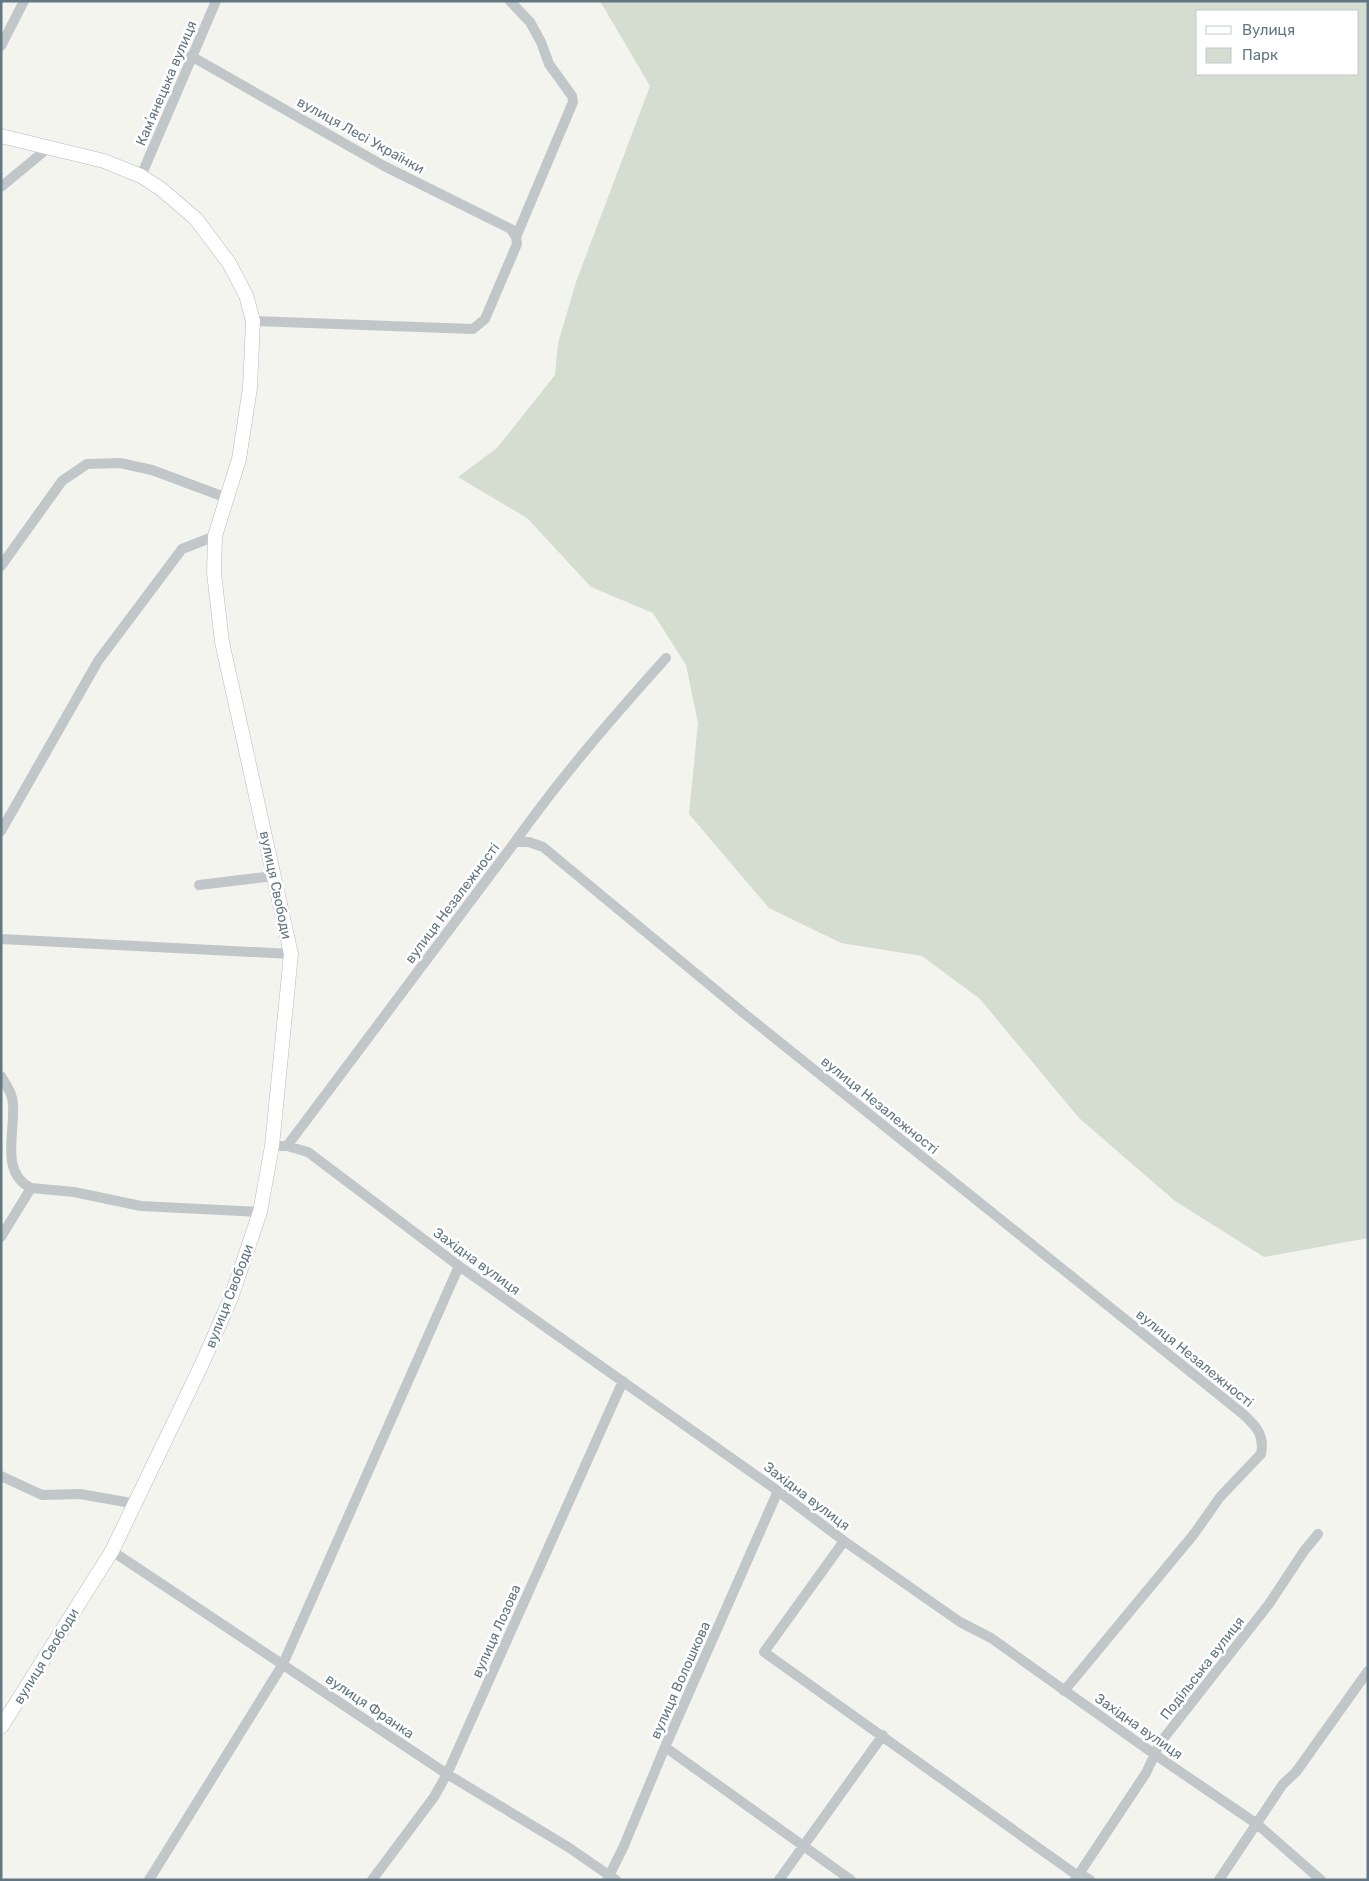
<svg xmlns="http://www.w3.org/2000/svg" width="1369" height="1881" font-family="Rubik,sans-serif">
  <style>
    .green { fill: #d5dcd0; fill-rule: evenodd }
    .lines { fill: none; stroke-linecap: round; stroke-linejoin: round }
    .secondary-casing { stroke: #b5bbbf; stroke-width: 15 }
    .street { stroke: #c1c6c8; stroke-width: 10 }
    .secondary { stroke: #fff; stroke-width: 14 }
    .labels { text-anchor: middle; stroke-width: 5; stroke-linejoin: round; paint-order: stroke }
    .street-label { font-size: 14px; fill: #617783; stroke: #fff }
  </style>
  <rect width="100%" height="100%" fill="#f4f4ef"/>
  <path class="green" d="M600,1H1368V1238L1264,1257L1175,1201L1079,1118L980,999L922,956L841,943L769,908L689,814L698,723L686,665L653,613L591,587L527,518L458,477L497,448L555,375L558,343L576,282L650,86ZM1198,11H1358V74H1198Z"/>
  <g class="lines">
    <defs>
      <path id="secondary" d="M1,136L104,161L141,176L161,189L196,219L229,263L246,295L253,321L250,388L239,459L215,536L214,573L222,642L291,954L272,1146L260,1212L231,1298L201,1366L112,1551L1,1727"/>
    </defs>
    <use href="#secondary" class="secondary-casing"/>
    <path class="street" d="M510,1L530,22L541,42L549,64L572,96L573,102L516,237
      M1,46L24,1
      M191,56L384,166L511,229L516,237L517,244L485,319L473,329L253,321
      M141,176L216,1
      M1,187L48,148
      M1,566L62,481L87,464L120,463L152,470L227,498
      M1,831L98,661L182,549L215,536
      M515,842C561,777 613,717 666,658
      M199,885L274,876
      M1,939L291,954
      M1,1076C6,1085 13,1094 13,1104C15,1134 0,1173 31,1188
      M272,1146H287L308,1152L459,1266L778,1491L844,1541L960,1622L991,1638L1154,1754L1257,1824L1321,1880
      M287,1146L515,842H529L543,847L746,1015L1243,1414C1256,1426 1265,1435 1261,1454L1220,1497L1194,1534L1064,1691
      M1,1237L31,1188L74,1192L141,1206L260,1212
      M1,1476L42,1495L80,1494L137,1504
      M844,1541L764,1652L1078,1876
      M112,1551L447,1774L568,1847L616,1880
      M665,1747L851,1880
      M1079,1873L1090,1880
      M149,1880L283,1664L459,1266
      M372,1880L434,1797L447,1774L623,1381
      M607,1880L623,1848L665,1747L778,1491
      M779,1880L883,1735
      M1075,1880L1146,1773L1160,1743L1269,1604L1304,1551L1318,1534
      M1219,1880L1283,1784L1296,1772L1368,1671"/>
    <use href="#secondary" class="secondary"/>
  </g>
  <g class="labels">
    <g class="street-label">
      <text transform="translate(166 83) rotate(-67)" y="5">Камʼянецька вулиця</text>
      <text transform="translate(361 135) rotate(29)" y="5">вулиця Лесі Українки</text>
      <text transform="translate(276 885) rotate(78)" y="5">вулиця Свободи</text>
      <text transform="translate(452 903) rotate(-53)" y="5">вулиця Незалежності</text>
      <text transform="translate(880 1105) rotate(39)" y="5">вулиця Незалежності</text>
      <text transform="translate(477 1261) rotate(36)" y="5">Західна вулиця</text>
      <text transform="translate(229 1296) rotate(-69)" y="5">вулиця Свободи</text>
      <text transform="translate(1195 1358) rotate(39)" y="5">вулиця Незалежності</text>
      <text transform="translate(807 1496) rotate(37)" y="5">Західна вулиця</text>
      <text transform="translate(496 1631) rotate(-66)" y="5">вулиця Лозова</text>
      <text transform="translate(46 1656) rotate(-58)" y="5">вулиця Свободи</text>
      <text transform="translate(1202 1668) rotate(-52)" y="5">Подільська вулиця</text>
      <text transform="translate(680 1680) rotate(-66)" y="5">вулиця Волошкова</text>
      <text transform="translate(370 1706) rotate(34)" y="5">вулиця Франка</text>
      <text transform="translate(1139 1726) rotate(35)" y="5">Західна вулиця</text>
    </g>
  </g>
  <rect width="1369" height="1881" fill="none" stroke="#617783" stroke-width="5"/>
  <rect x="1196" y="10" width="162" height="65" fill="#ffffff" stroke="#c0c9cd"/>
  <rect x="1206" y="26" width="25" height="8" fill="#ffffff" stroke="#c0c9cd"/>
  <text x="1242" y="35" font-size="15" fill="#617783">Вулиця</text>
  <rect x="1206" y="48" width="25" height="15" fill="#d5dcd0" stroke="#c0c9cd"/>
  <text x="1242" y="60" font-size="15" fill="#617783">Парк</text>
</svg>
